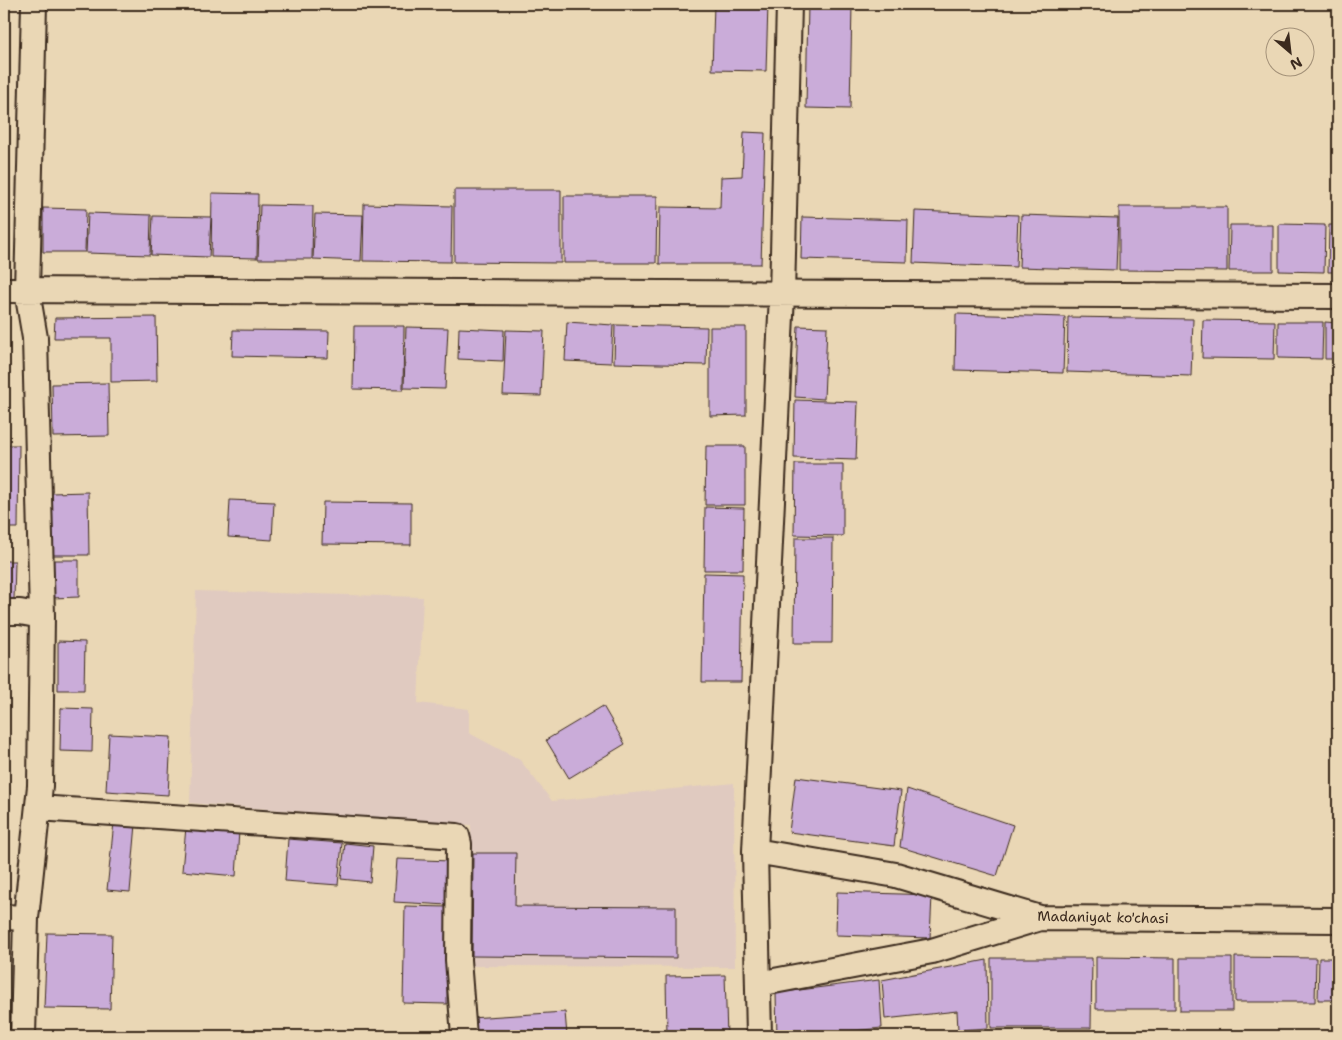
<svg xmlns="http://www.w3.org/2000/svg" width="1342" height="1040" font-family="'Shantell Sans',sans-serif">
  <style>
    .built { fill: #e0cac0 }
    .building { fill: #caacd9; stroke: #3b2a1e }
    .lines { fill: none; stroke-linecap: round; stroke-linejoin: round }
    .minor-casing { stroke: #3b2a1e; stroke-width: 28 }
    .minor { stroke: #ead7b5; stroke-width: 24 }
    .labels { text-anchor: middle; stroke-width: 4; stroke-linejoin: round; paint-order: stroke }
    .street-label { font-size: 14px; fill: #3b2a1e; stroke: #ead7b5 }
  </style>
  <rect width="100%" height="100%" fill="#ead7b5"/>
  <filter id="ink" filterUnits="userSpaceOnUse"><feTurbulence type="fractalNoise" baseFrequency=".02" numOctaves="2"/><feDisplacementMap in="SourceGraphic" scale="10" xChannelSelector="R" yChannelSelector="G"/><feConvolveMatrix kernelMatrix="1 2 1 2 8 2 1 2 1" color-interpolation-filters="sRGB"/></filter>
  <g filter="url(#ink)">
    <path class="built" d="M196,591L423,597L418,703L469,709V733L520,760L552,801L734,783L735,967L472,966L471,825L190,803Z"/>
    <path class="building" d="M4,4H9L8,76H4Z
      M714,4H768L766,71L712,70Z
      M808,4H852L850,109L806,108Z
      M4,79H8V127H4Z
      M4,132H8L4,262Z
      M744,132L765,133L761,264H659L660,207L720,208L721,177L742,176Z
      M454,190H561V263L454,262Z
      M212,193L258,194L257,258L211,257Z
      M564,196H657L656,263H564Z
      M364,204L452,206L451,262L363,261Z
      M260,205L313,206L312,259H258Z
      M1119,207H1227V271L1119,270Z
      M43,208L86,209L85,252H43Z
      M915,211L1018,215L1016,267L913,263Z
      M88,213L151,215L150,255L86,253Z
      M315,214L363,215L361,261L313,259Z
      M1021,215L1118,218L1116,270L1019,267Z
      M153,216L211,217L209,257L151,255Z
      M802,217L908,220L907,262L801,259Z
      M1279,224L1325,225L1324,272L1279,271Z
      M1230,225H1273V271H1229Z
      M1329,225H1338V272H1328Z
      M4,314L6,363L4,364Z
      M956,314L1065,317L1063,373L955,370Z
      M156,317L157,381L111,382V338H54L55,318Z
      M1068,317L1193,319L1191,376L1067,372Z
      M1203,320L1275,321L1274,359L1202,358Z
      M567,322L613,325L611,363L565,361Z
      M1278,322H1323L1322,359L1278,358Z
      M1325,322L1338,323V359H1325Z
      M615,325L707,327L706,365L614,363Z
      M354,326H404L403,390L353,389Z
      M798,326L827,327L824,399L795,397Z
      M406,327L448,328L445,389L404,388Z
      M710,327H746V415L710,416Z
      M459,328L504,330L503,361L458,359Z
      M233,330L329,331L328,358L232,356Z
      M506,330L544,331L541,396L503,395Z
      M4,366H6L7,407H4Z
      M108,383L109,436L53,437L52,384Z
      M795,400L858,402L856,460L794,458Z
      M4,445H19L18,528H4Z
      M706,446H745V505H705Z
      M795,464H843V536L794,535Z
      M88,492L89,555H52L51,493Z
      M230,500L274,502L272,540L228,537Z
      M323,502L411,503V545L322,544Z
      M705,507L744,508L743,570H704Z
      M795,538H833L832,643H794Z
      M52,560H79V597L52,598Z
      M4,561H15L14,600H4Z
      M704,573L743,574L741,682H702Z
      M4,621H9L6,706H4Z
      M58,641L85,642L84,690H58Z
      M603,706L625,744L569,778L546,740Z
      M4,708H6L4,761Z
      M61,708L93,709L92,752L60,751Z
      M109,734L171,737L168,795L106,791Z
      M796,777L901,791L894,846L789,832Z
      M907,789L1013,825L997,876L900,847Z
      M114,822L136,824L130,892L107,890Z
      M186,827L239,831L236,876L182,871Z
      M288,839L342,843L338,885L285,881Z
      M345,843L373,846L370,882L341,879Z
      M473,853H516L515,906L676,907V958L472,956Z
      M397,859L450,861L448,905L394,902Z
      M837,892L932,895L930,938L836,935Z
      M405,906L448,907L447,1004L403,1003Z
      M47,933L112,934L110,1009L44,1008Z
      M1096,957L1175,958V1009H1096Z
      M1235,957L1316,958L1315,1002H1235Z
      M991,958H1092L1091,1028H991Z
      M1180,958H1232V1011H1180Z
      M1319,958H1338V1000H1318Z
      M987,960L988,1028L958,1030L957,1011L885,1019L882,980Z
      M725,975L727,1036H667L666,976Z
      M879,980L882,1028L805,1036H777L776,993Z
      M565,1012L567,1036H471L470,1018Z"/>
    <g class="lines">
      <defs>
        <path id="minor" d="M4,290L1338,296
          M4,612H20L42,616
          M38,808L457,836L459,844L458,960L464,1036
          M755,851L896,875L1040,918L1338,920
          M4,917L26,918
          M758,984L932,951L1040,918
          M23,1036L26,918L40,786L42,616L35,338L27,291L34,4
          M759,1036L755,851L782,295L789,4"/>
      </defs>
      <use href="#minor" class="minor-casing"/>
      <use href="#minor" class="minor"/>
    </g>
  </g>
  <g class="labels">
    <g class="street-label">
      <text transform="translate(1103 917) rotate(1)" y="5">Madaniyat ko'chasi</text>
    </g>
  </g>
  <rect width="1342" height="1040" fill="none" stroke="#ead7b5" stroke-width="20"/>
  <rect x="10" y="10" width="1322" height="1020" fill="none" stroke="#3b2a1e" stroke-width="2" filter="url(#ink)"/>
  <g transform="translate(1290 52) rotate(152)"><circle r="24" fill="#ead7b5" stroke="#a49279"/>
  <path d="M0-4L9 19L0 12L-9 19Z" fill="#3b2a1e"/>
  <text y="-8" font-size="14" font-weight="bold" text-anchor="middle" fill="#3b2a1e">N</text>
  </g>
</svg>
